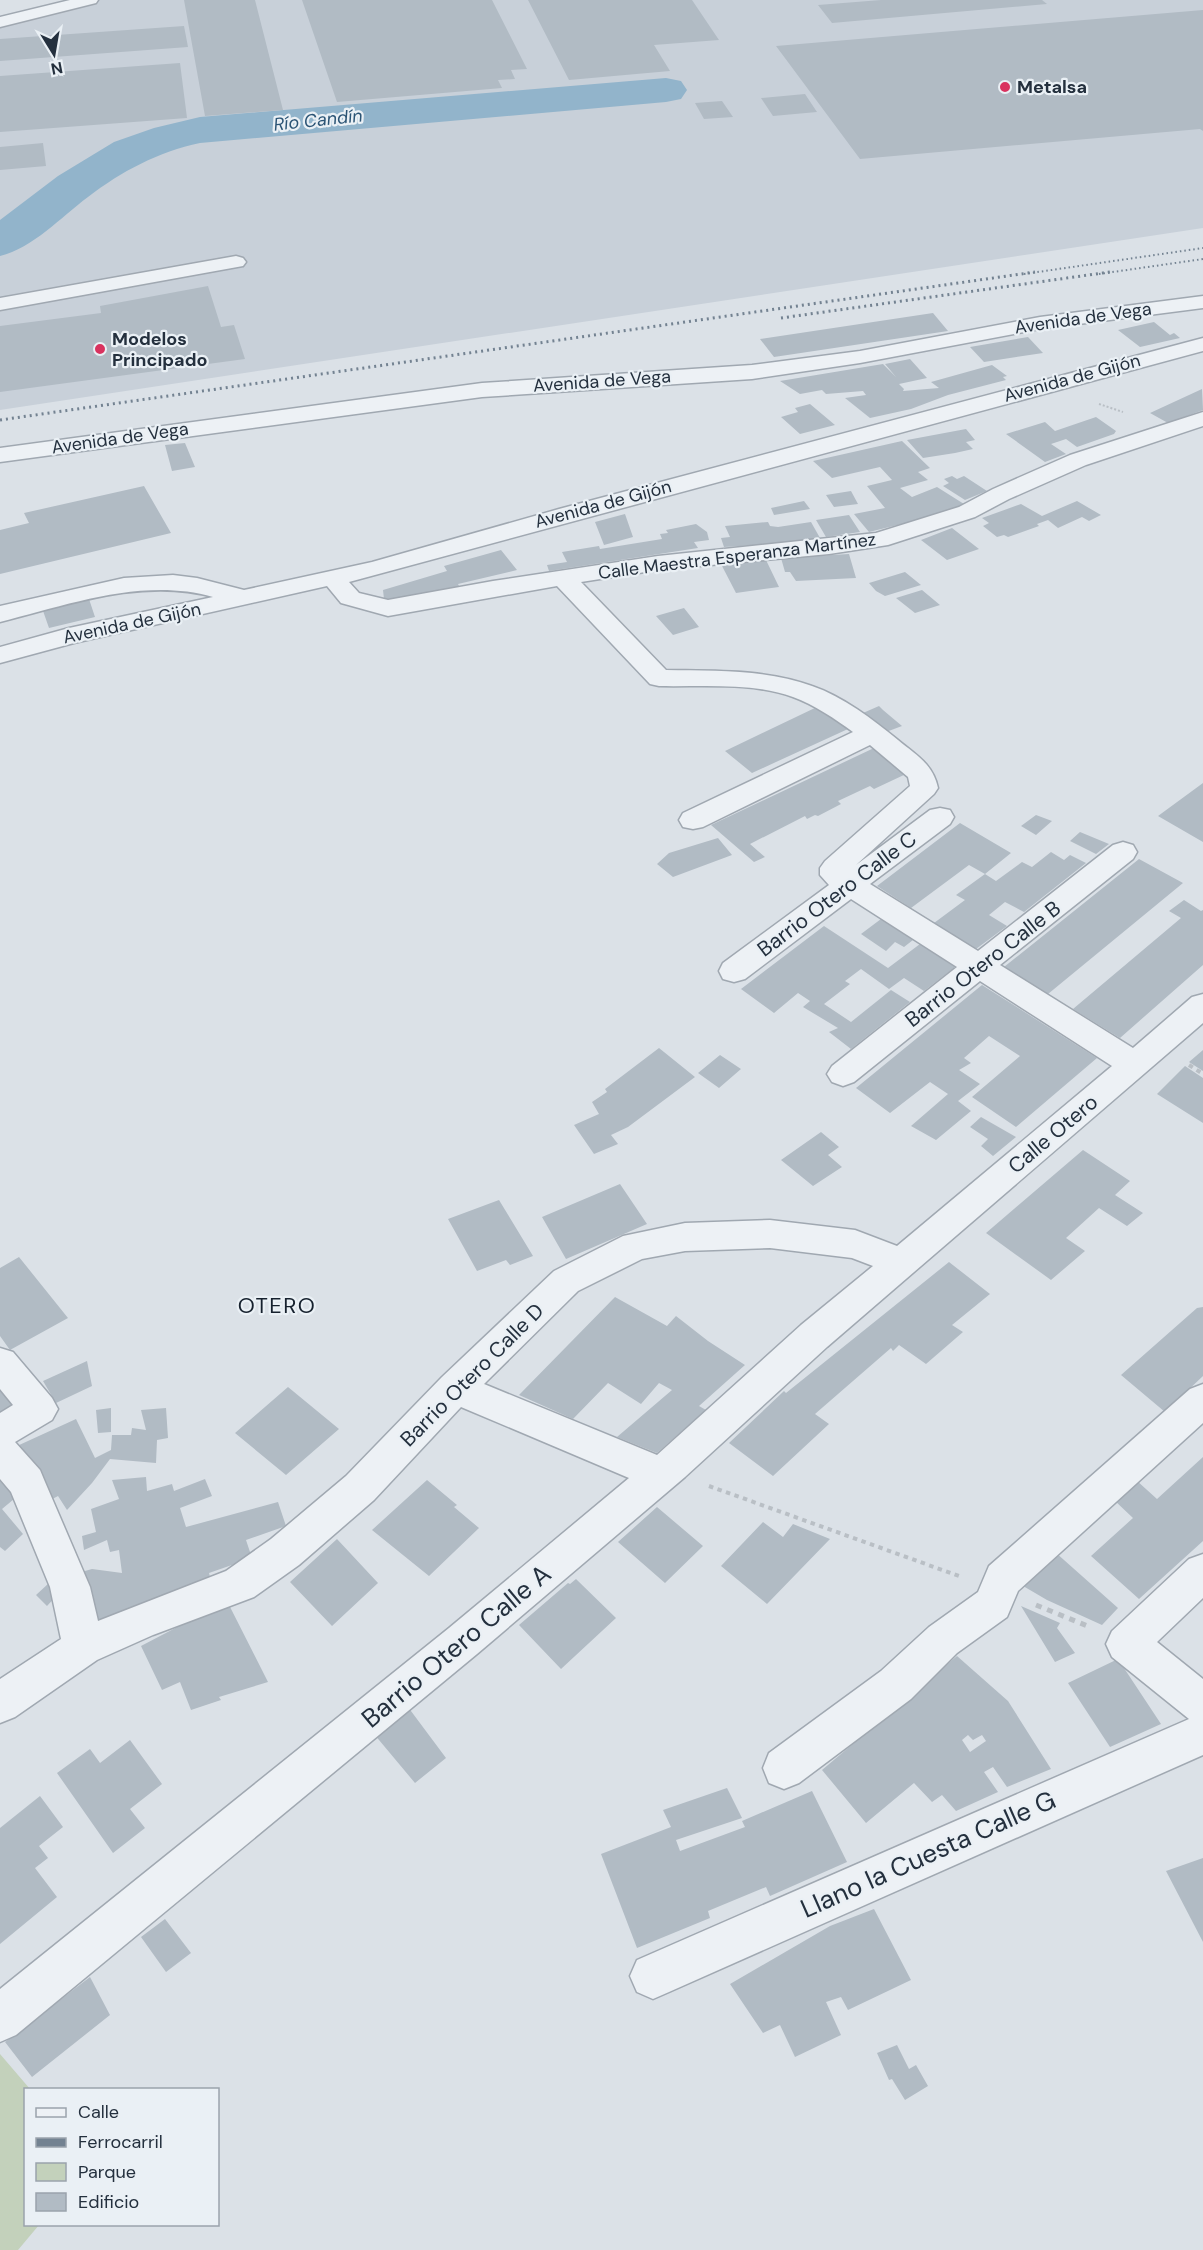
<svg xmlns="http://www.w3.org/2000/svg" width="1203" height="2250" font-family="'DM Sans',sans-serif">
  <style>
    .built { fill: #c8d0d9 }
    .green { fill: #c3d1bb }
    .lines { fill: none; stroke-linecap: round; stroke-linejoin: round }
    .river { fill: #92b4cb; fill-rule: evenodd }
    .building { fill: #b1bbc4; fill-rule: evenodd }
    .minor-casing { stroke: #a0a8b1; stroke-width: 3 }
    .path-far2 { stroke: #b9bfc5; stroke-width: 2; stroke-dasharray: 2 2; stroke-linecap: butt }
    .path-far1 { stroke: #b9bfc5; stroke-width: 4; stroke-dasharray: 4.5 4.5; stroke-linecap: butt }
    .path { stroke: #b9bfc5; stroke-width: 5; stroke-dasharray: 6 6; stroke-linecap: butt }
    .minor { fill: #edf1f5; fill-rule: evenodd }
    .rail-far1 { stroke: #738291; stroke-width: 2; stroke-dasharray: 1.5 3; stroke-linecap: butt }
    .rail { stroke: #738291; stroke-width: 3; stroke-dasharray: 2 4; stroke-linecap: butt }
    .poi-dot { fill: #d9325f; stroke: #eaf0f5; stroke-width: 2 }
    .labels { text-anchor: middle; stroke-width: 4.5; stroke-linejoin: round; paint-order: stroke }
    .far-poi-label { font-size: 18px; font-weight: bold; fill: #24303e; stroke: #eaf0f5; text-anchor: start }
    .far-water-label { font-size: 18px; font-style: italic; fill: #2b5475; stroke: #eaf0f5 }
    .far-street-label { font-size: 18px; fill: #24303e; stroke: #eaf0f5 }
    .street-label { font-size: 21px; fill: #24303e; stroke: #eaf0f5 }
    .neighbourhood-label { font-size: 22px; letter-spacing: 1.5px; fill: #16212e; stroke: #eaf0f5 }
    .near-street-label { font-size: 26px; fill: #24303e; stroke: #eaf0f5 }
  </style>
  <rect width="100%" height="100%" fill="#dbe1e7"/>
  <path class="built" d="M87,0H1203V228L0,410V20Z"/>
  <path class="green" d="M0,2054L30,2089L26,2090V2224L39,2225L18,2250H0Z"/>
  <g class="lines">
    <path class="river" d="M666,78L681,81L687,90L681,99L666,102L200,143C158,152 122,171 88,197C61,217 33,248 0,256V220L58,176L114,142L154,128L200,117Z"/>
  </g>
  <path class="building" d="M184,0H255L283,110L205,116Z
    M302,0H492L527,69L511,70L515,79L498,80L502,88L337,102Z
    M528,0H692L719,40L654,45L670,71L569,80Z
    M881,0H1042L1047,4L832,23L818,5Z
    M1203,10V131L1200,129L860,159L776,46Z
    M184,26L188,47L0,61V39Z
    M180,63L187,118L0,132V76Z
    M805,94L817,112L773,116L761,98Z
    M722,101L733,117L704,119L695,103Z
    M43,143L46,166L0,170V147Z
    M208,286L221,327L234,325L245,359L0,392V326L101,313L100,306Z
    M933,313L948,331L774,357L760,339Z
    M1154,322L1170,335L1174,333L1180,338L1140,347L1118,330Z
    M1028,337L1043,353L984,362L970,347Z
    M910,359L927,378L899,384L904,389L903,391L939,388L931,382L992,365L1007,376L1003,377L1006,380L948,395L911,409L870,418L845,398L866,395L863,391L826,394L822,390L800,394L780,381L883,364L896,377L885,364Z
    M1202,389L1203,410L1168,423L1150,413Z
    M810,404L835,425L800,434L781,417L798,412L795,408Z
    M1096,417L1116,431L1114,434L1077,447L1066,439L1051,444L1066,454L1045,462L1006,434L1045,422L1055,431Z
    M966,429L975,440L966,442L973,449L955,453L923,458L907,440Z
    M902,441L930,468L918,472L928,480L900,488L912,497L937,487L964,504L938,515L869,532L854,514L885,508L867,486L892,480L880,467L832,478L813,461Z
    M185,443L195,467L172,471L165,445Z
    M952,476L957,479L964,476L987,491L965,500L943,486L949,483L944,479Z
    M144,486L171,533L0,574V530L29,523L24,513Z
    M851,491L858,504L834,507L826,495Z
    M804,501L810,509L774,515L771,508Z
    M1077,501L1101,515L1089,521L1082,517L1058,528L1048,520L1037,524L1039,526L1008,537L1004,535L997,537L983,526L989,523L982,518L1021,504L1042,516Z
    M625,514L633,537L604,545L595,522Z
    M849,515L860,532L826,537L816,520Z
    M768,522L770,526L778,527L811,522L820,538L788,543L724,547L721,538L730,537L725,526Z
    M696,524L707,532L709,540L694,542L698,548L549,571L547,565L567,562L562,552L599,546L600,549L662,539L660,534L668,533L666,530Z
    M952,528L979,549L947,560L921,540Z
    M501,550L517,570L458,584L459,586L418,598L384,599L383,590L447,571L444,566Z
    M849,554L856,578L796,581L790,572H785L781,558Z
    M766,560L779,587L736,593L722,566Z
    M905,572L921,585L885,596L876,591L869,583Z
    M922,590L940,605L915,613L896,598Z
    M88,596L95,617L49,628L42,608Z
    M684,608L699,627L673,635L656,616Z
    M819,706L848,729L752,773L725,751Z
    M879,706L883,710L902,726L886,732L863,713Z
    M874,748L906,774L874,789L870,786L838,801L841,804L818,816L815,815L807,819L805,816L750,844L765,857L754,862L711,825Z
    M1203,783V842L1158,816Z
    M1036,815L1052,821L1036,835L1021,826Z
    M960,823L1011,853L985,874L996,881L1022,862L1032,867L1051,852L1064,860L1070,855L1086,863L1024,912L1005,902L989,915L1007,926L976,949L934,923L965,900L956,895L985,874L969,865L911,908L877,886Z
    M1080,832L1109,844L1096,854L1070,841Z
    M718,838L732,855L673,877L657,864L669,853Z
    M1139,859L1183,883L1048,994L1004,967Z
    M1184,900L1201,911L1203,910V965L1120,1038L1073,1009L1181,918L1169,911Z
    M881,919L913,940L904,947L895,942L886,951L861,934Z
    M824,926L888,968L920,944L955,967L924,991L904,978L889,989L861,969L845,981L850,984L824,1004L851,1022L891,990L910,1002L851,1049L829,1032L838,1028L803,1007L810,1001L798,993L774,1013L741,989Z
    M982,985L1097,1058L1016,1127L972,1097L1020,1056L989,1036L964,1058L971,1063L959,1070L980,1084L958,1101L971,1111L936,1140L911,1126L948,1094L930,1082L890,1113L856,1088Z
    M659,1048L695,1077L628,1127L611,1135L618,1144L594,1154L574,1125L599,1114L592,1102L607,1092L605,1089Z
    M1203,1050V1071L1189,1062Z
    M720,1055L741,1069L719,1088L698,1073Z
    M1185,1066L1203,1078V1123L1157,1094Z
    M981,1117L1016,1137L993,1156L981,1146L988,1139L970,1127Z
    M821,1132L839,1147L828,1155L842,1167L813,1186L781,1160Z
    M1083,1150L1130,1181L1115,1195L1143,1213L1127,1226L1099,1208L1066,1238L1085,1251L1051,1280L986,1233Z
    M620,1184L647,1224L566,1259L542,1217Z
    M499,1200L533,1256L510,1265L506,1260L477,1271L448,1219Z
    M19,1257L68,1318L10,1350L0,1336V1268Z
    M949,1262L990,1294L952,1325L963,1332L926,1364L899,1345L893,1351L891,1348L815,1414L829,1424L773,1476L729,1443L784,1391L786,1393Z
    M615,1297L667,1326L676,1316L708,1341L745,1365L699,1406L706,1410L657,1453L617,1437L672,1390L659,1383L641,1404L608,1383L573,1419L519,1395Z
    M1203,1307V1376L1165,1412L1121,1375L1197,1308Z
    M87,1361L92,1386L56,1403L43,1381Z
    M0,1385L19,1410L0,1422Z
    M288,1387L339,1429L286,1475L235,1433Z
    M111,1408V1432L98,1433L96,1410Z
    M166,1408L168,1438L157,1440L156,1463L110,1459L92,1483L67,1510L58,1496L43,1504L17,1446L76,1419L95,1458L111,1450L112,1435H131L132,1428L146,1430L141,1410Z
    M1203,1457V1541L1139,1599L1091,1556L1133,1518L1114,1500L1136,1480L1157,1499Z
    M0,1472L20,1494L2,1509L23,1534L5,1551L0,1547Z
    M146,1477L147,1491L172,1484L174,1491L205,1479L212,1496L180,1508L186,1527L278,1502L286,1526L246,1540L252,1558L209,1573L212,1585L87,1624L78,1573L92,1569L122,1573L119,1550L110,1552L107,1540L84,1550L82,1536L96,1532L91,1509L119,1499L112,1480Z
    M427,1480L457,1505L454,1507L479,1528L429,1576L372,1530Z
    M657,1507L703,1546L665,1583L618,1542Z
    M763,1522L783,1537L793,1524L830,1539L767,1604L721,1566Z
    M337,1539L378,1583L332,1626L290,1582Z
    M1055,1552L1118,1608L1102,1625L1047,1600L1018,1583Z
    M576,1579L616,1618L561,1669L519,1625L568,1583L570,1584Z
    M49,1583L59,1593L47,1606L36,1595Z
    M227,1601L268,1682L219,1697L221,1700L191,1710L180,1682L162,1690L141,1646Z
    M1021,1606L1060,1623L1057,1628L1075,1653L1055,1662Z
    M957,1656L1008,1701L1051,1769L1007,1787L993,1767L984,1772L998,1792L956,1811L942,1795L932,1802L914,1783L866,1823L822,1770ZM968,1735L973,1740L982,1735L986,1741L970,1752L962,1740Z
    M1118,1659L1161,1724L1110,1747L1068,1683Z
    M408,1707L446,1758L415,1783L374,1734Z
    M130,1740L162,1784L130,1809L145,1828L113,1853L57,1773L90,1749L100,1763Z
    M727,1788L742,1818L676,1840L680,1851L745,1827L742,1821L812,1791L847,1862L770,1896L766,1887L708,1911L710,1918L637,1948L601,1854L671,1827L663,1810Z
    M40,1796L63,1827L39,1846L48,1858L35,1868L57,1897L0,1944V1828Z
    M1203,1858V1942L1166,1871Z
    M874,1909L911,1980L848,2010L841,1997L826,2002L841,2035L795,2057L780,2025L763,2033L730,1984L830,1926Z
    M165,1919L191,1953L166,1972L141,1937Z
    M90,1977L110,2015L32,2077L5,2042Z
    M897,2045L909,2069L916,2065L928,2086L905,2100L892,2079L889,2080L877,2053Z"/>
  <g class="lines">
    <defs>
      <path id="minor" d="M70,0H98L96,3L0,27V17Z
        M236,256L243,258L246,262L243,266L0,310V298Z
        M1203,296V308L1040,329L860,363L752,379L482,397L0,462V448L482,383L752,365L860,351L1040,317Z
        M1203,338V351L349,582L359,593L388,600L493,581L658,556L876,533L959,507L993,489L1070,455L1203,412V426L1086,465L1009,499L975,517L888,545L829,554L658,570L581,582L666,670C715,671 766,669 812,686C844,697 872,719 898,740C916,755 933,764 938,788L934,794L856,865L930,810L940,808L950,810L954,817L950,824L870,884L978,951L1113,845L1123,842L1133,845L1137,852L1133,859L1000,965L1133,1048L1192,997L1203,994V1023L827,1347L685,1477L477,1654L16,2035L0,2042V1989L449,1628L629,1478L461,1407L374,1500L299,1565L254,1597L153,1635L97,1660L15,1717L0,1723V1679L61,1639L50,1587L11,1492L0,1479V1413L13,1405L0,1389V1348L13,1352L52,1398L58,1409L52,1420L15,1442L40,1470L45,1482L90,1587L98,1621L226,1571L271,1539L346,1476L442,1377L554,1271L623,1236L685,1223L770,1220L855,1230L897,1246L1112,1066L980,981L854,1082L843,1086L832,1082L827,1074L832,1066L957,967L851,899L745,979L734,982L723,979L719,971L723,963L829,885L820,875V868L825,861L910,786L908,777L870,745L703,827L693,829L683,827L679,820L683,813L853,732C835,719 815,705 793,697C752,682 702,687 659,686L650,684L557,586L388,616L341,603L327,586L74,643L0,663V647L69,628L213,597C143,577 68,605 0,622V606L124,578L173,575L197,578L244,590L372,562L559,509ZM770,1248L852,1258L873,1266L801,1325L657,1455L484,1384L578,1291L642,1259L685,1251Z
        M1203,1384V1423L1018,1591L1007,1617L957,1653L911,1699L799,1783L784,1789L769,1783L763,1768L769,1753L881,1671L929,1627L978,1592L989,1566L1190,1389Z
        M1203,1554V1598L1157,1642L1203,1679V1755L669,1992L653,1999L637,1992L630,1976L637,1960L1189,1719L1112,1657L1106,1644L1112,1631L1189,1559Z"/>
    </defs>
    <use href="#minor" class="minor-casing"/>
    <path class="path-far2" d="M1099,404L1123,412"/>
    <path class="path-far1" d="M1189,1065L1203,1074
      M709,1486L959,1576"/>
    <path class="path" d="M1036,1605L1090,1627"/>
    <use href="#minor" class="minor"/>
    <path class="rail-far1" d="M1024,274L1203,248
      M1099,274L1203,259"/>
    <path class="rail" d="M781,318L1110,272
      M0,420L1035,272"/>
  </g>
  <g class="poi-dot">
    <circle cx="1005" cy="87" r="6"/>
    <circle cx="100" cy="349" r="6"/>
  </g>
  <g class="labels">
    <g class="far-poi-label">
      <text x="1017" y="93">Metalsa</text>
      <text x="112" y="345">Modelos<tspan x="112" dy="21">Principado</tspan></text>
    </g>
    <g class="far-water-label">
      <text transform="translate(318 120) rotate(-6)" y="6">Río Candín</text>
    </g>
    <g class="far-street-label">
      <text transform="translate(1083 318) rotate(-8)" y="6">Avenida de Vega</text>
      <text transform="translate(1072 378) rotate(-15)" y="6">Avenida de Gijón</text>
      <text transform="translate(602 381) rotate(-4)" y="6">Avenida de Vega</text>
      <text transform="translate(120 438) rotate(-8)" y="6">Avenida de Vega</text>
      <text transform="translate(603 504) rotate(-15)" y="6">Avenida de Gijón</text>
      <text transform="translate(737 556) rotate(-7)" y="6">Calle Maestra Esperanza Martínez</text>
      <text transform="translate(132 623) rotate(-12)" y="6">Avenida de Gijón</text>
    </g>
    <g class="street-label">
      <text transform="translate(837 894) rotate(-37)" y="7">Barrio Otero Calle C</text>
      <text transform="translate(983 964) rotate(-38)" y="7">Barrio Otero Calle B</text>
      <text transform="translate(1053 1134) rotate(-40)" y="7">Calle Otero</text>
      <text transform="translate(472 1375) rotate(-45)" y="7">Barrio Otero Calle D</text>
    </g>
    <g class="neighbourhood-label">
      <text x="277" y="1313">OTERO</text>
    </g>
    <g class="near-street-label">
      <text transform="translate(456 1646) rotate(-40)" y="9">Barrio Otero Calle A</text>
      <text transform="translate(928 1854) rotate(-24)" y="9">Llano la Cuesta Calle G</text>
    </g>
  </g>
  <rect x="24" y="2088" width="195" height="138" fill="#eaf0f5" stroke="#9ba3ac" stroke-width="1.5"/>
  <rect x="36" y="2108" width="30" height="9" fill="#edf1f5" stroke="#9ba3ac" stroke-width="1.5"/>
  <text x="78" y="2118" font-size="18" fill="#24303e">Calle</text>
  <rect x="36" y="2138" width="30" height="9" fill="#738291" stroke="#9ba3ac" stroke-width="1.5"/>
  <text x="78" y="2148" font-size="18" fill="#24303e">Ferrocarril</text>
  <rect x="36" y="2163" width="30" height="18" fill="#c3d1bb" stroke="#9ba3ac" stroke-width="1.5"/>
  <text x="78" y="2178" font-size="18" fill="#24303e">Parque</text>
  <rect x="36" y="2193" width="30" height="18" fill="#b1bbc4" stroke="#9ba3ac" stroke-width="1.5"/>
  <text x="78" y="2208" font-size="18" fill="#24303e">Edificio</text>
  <g transform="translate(54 54) rotate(169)" stroke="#eaf0f5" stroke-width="4.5" paint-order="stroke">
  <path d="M0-4.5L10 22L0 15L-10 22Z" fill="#24303e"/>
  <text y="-9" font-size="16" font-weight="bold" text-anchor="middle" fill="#24303e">N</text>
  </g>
</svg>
